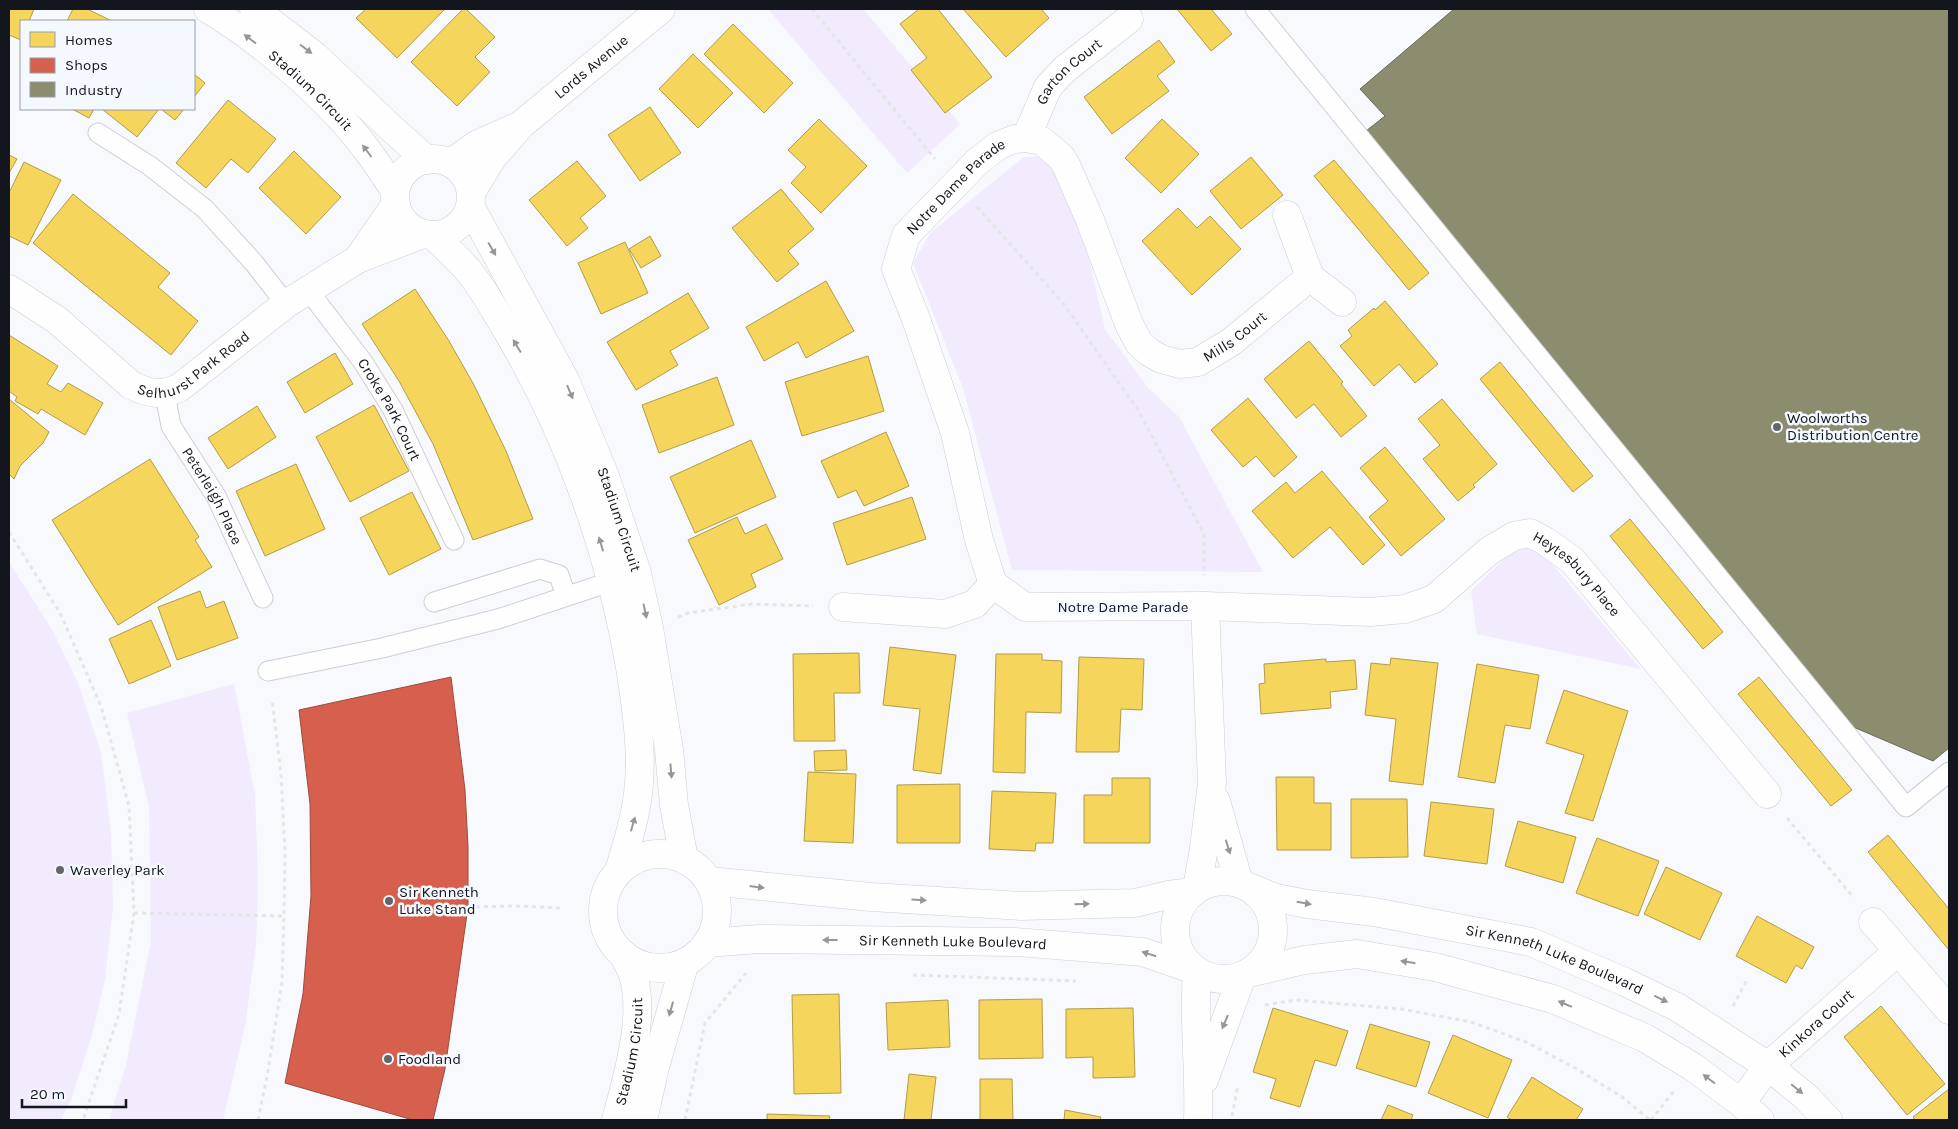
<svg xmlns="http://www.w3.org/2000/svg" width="1958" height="1129" font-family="Karla,sans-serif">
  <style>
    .green { fill: #f2eafd }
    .homes { fill: #f6d55c; stroke: #b29c49 }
    .shops { fill: #d6604d; stroke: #9c4a3e }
    .industry { fill: #8c8c6e; stroke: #686955 }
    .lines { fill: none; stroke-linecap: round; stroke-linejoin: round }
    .lane-casing { stroke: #cdcfd4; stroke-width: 21 }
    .street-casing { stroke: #cdcfd4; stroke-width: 29 }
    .path { stroke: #e4e5e6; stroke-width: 3; stroke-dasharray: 4 4; stroke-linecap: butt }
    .lane { stroke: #fefeff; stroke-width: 19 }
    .street { stroke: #fefeff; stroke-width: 28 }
    .oneway { fill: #949699 }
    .poi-dot { fill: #63656a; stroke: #f4f8ff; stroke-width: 2 }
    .labels { text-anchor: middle; stroke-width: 5; stroke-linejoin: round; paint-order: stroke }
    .street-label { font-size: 15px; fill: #13161c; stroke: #f4f8ff }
    .poi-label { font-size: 15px; fill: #13161c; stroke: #f4f8ff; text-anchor: start }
  </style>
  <rect width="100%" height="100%" fill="#f7f9fc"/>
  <path class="green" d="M768,9H863L960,124L907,173Z
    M1049,156L1074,194L1105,329L1148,388L1179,417L1263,572L1012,570L963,388L913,263L931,232L1024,157Z
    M1525,548L1542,552L1641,669L1477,634L1471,591L1508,555Z
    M9,562L54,633L78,683L101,753L111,833L113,907L105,979L92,1035L71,1100L61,1120H9Z
    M234,684L255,795L258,881L256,945L245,1026L223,1120H109L126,1065L151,941L149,807L127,713Z"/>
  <path class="homes" d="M9,9H34L29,21H21V40L9,35Z
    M73,9H87L112,21H67Z
    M366,9H445L397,58L356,18Z
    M463,9H466L495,37L475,57L490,72L457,106L411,62Z
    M919,9H938L992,77L945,113L911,70L927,58L900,24Z
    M963,9H1041L1049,18L1006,57Z
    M1177,9H1211L1232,34L1211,51Z
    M733,24L793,83L764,113L704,54Z
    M1159,40L1175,62L1157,76L1169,91L1112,134L1084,97Z
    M693,54L733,93L698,128L659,89Z
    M194,74L205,83L194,97Z
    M228,100L276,139L248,173L231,159L206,188L176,163Z
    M650,107L681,153L640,181L608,135Z
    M72,109H94L89,118Z
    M102,109H159L137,137Z
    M161,109H184L175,120Z
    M819,119L867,166L821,213L791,183L806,167L788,150Z
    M1162,119L1199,154L1161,193L1125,158Z
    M294,151L341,197L306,234L259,188Z
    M9,155L17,159L9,173Z
    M1251,157L1283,195L1241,229L1210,191Z
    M1334,160L1429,273L1409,290L1314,176Z
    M577,161L606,196L580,218L588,228L567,246L529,200Z
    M24,162L61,180L28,245L9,236V193Z
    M781,189L814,229L788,251L799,264L777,282L732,228Z
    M73,194L170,273L158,287L198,321L171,355L33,243Z
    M1178,208L1197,228L1210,216L1241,249L1192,295L1142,241Z
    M650,236L661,256L641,268L629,249Z
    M625,242L648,293L601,314L578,263Z
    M826,281L854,331L806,358L798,342L764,361L746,327Z
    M415,289L449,341L474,385L506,451L533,519L473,540L433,444L399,381L362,324Z
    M688,293L709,328L670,351L678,365L636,390L607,342Z
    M1385,301L1438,364L1415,383L1399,364L1374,386L1340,346L1352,336L1348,330L1374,308L1375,310Z
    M9,335L58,366L47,384L61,392L68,383L103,403L85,435L41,409L38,414L15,401L17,397L9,391Z
    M1309,341L1343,382L1341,384L1367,416L1341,437L1314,404L1296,418L1264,379Z
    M335,353L353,384L305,413L287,382Z
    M868,356L884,411L802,436L785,382Z
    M1500,362L1593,476L1573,492L1480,379Z
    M717,377L734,425L659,453L642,405Z
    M1248,398L1297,457L1274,477L1256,456L1243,467L1211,430Z
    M9,399L49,432L43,443L20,466L14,479L9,474Z
    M1442,399L1497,464L1473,485L1475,487L1458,501L1423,459L1440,445L1418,419Z
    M374,405L409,471L350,502L316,437Z
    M257,406L276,437L228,469L208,438Z
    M886,432L909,486L864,506L856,490L838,498L821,461Z
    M751,440L776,497L695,533L670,477Z
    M1385,447L1445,519L1401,556L1369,517L1388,501L1360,468Z
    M150,459L199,537L195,540L212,567L118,625L52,520Z
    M296,464L325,529L265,556L236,491Z
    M1322,471L1385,545L1363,565L1330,527L1293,558L1252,511L1286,482L1295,493Z
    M412,492L441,549L389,575L360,518Z
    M912,497L926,539L847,565L833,523Z
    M737,517L745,534L766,524L783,559L751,574L756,587L719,605L688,540Z
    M1630,519L1723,632L1703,649L1610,536Z
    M200,591L206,608L224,601L238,638L177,660L158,607Z
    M151,620L171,666L129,684L109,639Z
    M890,647L956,655L941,774L913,770L920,709L883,705Z
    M859,653L860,693H834L835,741H794L793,654Z
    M996,654H1042V660L1062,661L1061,713L1026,712L1025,773L993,772Z
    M1079,657L1144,659L1142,710L1121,709L1119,752H1076Z
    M1391,658L1438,663L1423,785L1389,781L1396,719L1365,715L1371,663L1390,665Z
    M1326,659V662L1355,660L1357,689L1330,692L1331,708L1261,714L1259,684L1265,683L1264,664Z
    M1477,664L1539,675L1530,729L1505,725L1495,783L1458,777Z
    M1759,677L1852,790L1831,806L1738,694Z
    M1564,690L1628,711L1593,821L1565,813L1584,755L1546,743Z
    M846,750L847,770L815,771L814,751Z
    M808,772L856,774L853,843L804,841Z
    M1276,777H1314V803H1331V850H1277Z
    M1112,778H1150V843H1084V795H1112Z
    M960,784V843H897V785Z
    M992,791L1056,793L1053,843H1036L1035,851L989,849Z
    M1351,799H1407L1408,857L1351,858Z
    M1431,802L1494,809L1487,864L1424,856Z
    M1518,821L1576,837L1563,883L1505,866Z
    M1888,835L1949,909V950L1868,852Z
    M1597,838L1659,861L1638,916L1576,893Z
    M1666,867L1722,893L1700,940L1644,914Z
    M1757,916L1814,947L1802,969L1796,965L1786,983L1736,956Z
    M839,994L841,1093L794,1094L792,995Z
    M1042,999L1043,1058L979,1059V1000Z
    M948,1000L950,1047L888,1050L886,1003Z
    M1881,1006L1945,1084L1907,1115L1844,1037Z
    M1133,1008L1135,1077L1093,1078V1057L1066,1058V1009Z
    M1273,1008L1348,1031L1336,1066L1315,1060L1300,1107L1270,1098L1276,1079L1253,1072Z
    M1370,1024L1430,1042L1416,1087L1356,1068Z
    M1453,1035L1512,1060L1488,1118L1428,1093Z
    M909,1074L936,1077L931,1120H904Z
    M1532,1077L1583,1109L1576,1120H1512L1507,1117Z
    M980,1079H1012L1013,1120H980Z
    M1949,1089V1120H1915L1913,1117Z
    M1388,1105L1413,1115L1411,1120H1381Z
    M1065,1110L1101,1117L1100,1120H1064Z
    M767,1114L830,1116L829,1120H767Z"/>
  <path class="shops" d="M451,677L465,790L468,846V907L445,1069L433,1120H413L285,1083L303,994L311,896L310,804L299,710Z"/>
  <path class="industry" d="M1454,9H1949V748L1933,761L1844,723L1366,131L1385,116L1360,89Z"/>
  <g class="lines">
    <defs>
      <g id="lane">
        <path d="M1255,9L1906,807L1949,772"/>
        <path d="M98,133L150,166L205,209L254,263L286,304"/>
        <path id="s1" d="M308,290L363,362L393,410L454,540"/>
        <path id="s2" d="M165,394L171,426L216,496L263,598"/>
        <path d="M434,602L540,569L559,575L566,596"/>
        <path d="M268,671L382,648L498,619L622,578"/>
      </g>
      <g id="street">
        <path id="s3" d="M208,9C262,41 329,99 367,150C377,163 386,177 395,191"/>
        <path d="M254,9L315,56L391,128L427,160"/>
        <path id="s4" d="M1026,138L1048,87L1065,69L1129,19"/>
        <circle cx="433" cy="197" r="38"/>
        <path d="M451,163L476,145L514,128"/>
        <path id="s5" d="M471,193L492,158L522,124L661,9"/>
        <path id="s6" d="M470,206L565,380L605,476L637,573L649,628L669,750L674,805L684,859"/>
        <path d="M1287,215L1310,277L1342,302"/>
        <path d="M433,235C445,247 457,258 468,270C484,290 496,312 509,334C570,437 611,555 631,673C636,707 642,749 639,783C637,813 628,841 619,871"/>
        <path d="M358,259L396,204"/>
        <path id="s7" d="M9,289L57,320L131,385C150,394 160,396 179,388L286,304L358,259L423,234"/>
        <path id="s8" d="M1205,606L1370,612L1405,609L1434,599L1489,551L1514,536L1530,533L1545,541L1573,561L1767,794"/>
        <path d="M843,607L945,614L975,604L993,584"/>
        <path d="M1216,801L1239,883"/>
        <circle cx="660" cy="911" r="57"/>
        <circle cx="1224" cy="930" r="49"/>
        <path d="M709,881L871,897L1021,906L1135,903L1168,895L1193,892"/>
        <path id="s9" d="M1241,884L1276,898L1307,904L1374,912L1531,942L1625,982L1677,1007L1768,1066L1805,1096L1828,1120"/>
        <path id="s10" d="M1197,889L1204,848L1212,783L1205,606L1025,607L993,584L979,540L955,433L916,319L896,269L906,235L978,161L999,145L1015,139L1026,138L1042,141L1061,157L1066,165L1090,220L1129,324L1139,343L1149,352L1161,359L1180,364L1198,362L1231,342L1310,277"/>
        <path d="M1873,922L1949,1010"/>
        <path id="s11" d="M707,943L759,939L1015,942L1143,952L1195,970"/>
        <path d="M1197,972C1193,1021 1200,1071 1198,1120"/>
        <path d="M1245,974L1304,960L1357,954L1435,967L1553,999L1645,1038L1693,1067L1741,1103L1760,1120"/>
        <path d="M1204,1080L1242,976"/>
        <path id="s12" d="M1741,1103L1768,1066L1898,951"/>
        <path id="s13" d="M616,1120C627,1078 646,1018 633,975C631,968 626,961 623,954"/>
        <path d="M643,1120L655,1067L685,962"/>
      </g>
    </defs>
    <use href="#lane" class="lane-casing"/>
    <use href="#street" class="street-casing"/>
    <path class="path" d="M812,9L935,159
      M977,207L1063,303L1138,410L1204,534V575
      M9,532L60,613L101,706L129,806L134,913L119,1014L83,1120
      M678,617L688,613L752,604L813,606
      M1787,818L1854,898
      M468,907L516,906L562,908
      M134,913L284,916
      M913,975L1076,981
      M1265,1005L1296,1000L1401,1009L1471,1022L1526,1042L1577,1069L1622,1097L1650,1120
      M1733,1006L1748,978
      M1232,1116L1238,1085
      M258,1120L267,1077L282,982L284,916L285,852L281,774L272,699
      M685,1120L705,1023L746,973
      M1651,1120L1674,1091"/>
    <use href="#lane" class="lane"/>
    <use href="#street" class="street"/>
  </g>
  <defs><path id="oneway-solid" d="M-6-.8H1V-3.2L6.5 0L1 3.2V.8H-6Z" transform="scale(1.25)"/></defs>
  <g class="oneway">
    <use href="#oneway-solid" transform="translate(250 39) rotate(-143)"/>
    <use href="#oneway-solid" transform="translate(306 49) rotate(37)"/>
    <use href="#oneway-solid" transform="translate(367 151) rotate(-127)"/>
    <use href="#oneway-solid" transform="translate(492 249) rotate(60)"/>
    <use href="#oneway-solid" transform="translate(517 346) rotate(-121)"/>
    <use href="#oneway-solid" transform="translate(570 392) rotate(67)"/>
    <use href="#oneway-solid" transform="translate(601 544) rotate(-106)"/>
    <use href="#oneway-solid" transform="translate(645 611) rotate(78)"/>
    <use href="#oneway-solid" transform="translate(671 771) rotate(85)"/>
    <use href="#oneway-solid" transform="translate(633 824) rotate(-74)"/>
    <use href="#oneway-solid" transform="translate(1228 847) rotate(73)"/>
    <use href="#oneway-solid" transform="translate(757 887) rotate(7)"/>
    <use href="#oneway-solid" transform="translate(919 900) rotate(3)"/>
    <use href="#oneway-solid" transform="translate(1304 903) rotate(10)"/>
    <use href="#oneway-solid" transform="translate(1082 904) rotate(-2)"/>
    <use href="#oneway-solid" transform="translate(830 940) rotate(-180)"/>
    <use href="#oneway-solid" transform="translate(1149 954) rotate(-163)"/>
    <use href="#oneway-solid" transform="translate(1408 962) rotate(-171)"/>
    <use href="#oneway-solid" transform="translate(1661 999) rotate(26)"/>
    <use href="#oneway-solid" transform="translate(1565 1004) rotate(-157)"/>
    <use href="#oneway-solid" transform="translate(671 1009) rotate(106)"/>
    <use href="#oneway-solid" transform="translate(1225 1022) rotate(113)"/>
    <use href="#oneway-solid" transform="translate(1709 1079) rotate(-143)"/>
    <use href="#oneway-solid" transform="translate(1797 1089) rotate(39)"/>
  </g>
  <g class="poi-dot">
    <circle cx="1777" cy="427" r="5"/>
    <circle cx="60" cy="870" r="5"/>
    <circle cx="389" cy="901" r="5"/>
    <circle cx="388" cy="1059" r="5"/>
  </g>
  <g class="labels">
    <g class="street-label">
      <text dy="5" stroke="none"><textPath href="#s5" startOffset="176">Lords Avenue</textPath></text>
      <text dy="5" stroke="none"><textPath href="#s4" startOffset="81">Garton Court</textPath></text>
      <text dy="5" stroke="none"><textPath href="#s3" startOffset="131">Stadium Circuit</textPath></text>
      <text dy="5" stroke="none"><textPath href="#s10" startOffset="939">Notre Dame Parade</textPath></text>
      <text dy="5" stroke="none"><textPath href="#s10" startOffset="1380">Mills Court</textPath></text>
      <text dy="5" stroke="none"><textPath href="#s7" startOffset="228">Selhurst Park Road</textPath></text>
      <text dy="5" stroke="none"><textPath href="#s1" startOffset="145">Croke Park Court</textPath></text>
      <text dy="5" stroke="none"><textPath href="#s2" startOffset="114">Peterleigh Place</textPath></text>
      <text dy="5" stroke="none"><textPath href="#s6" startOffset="348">Stadium Circuit</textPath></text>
      <text dy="5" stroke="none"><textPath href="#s8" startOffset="412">Heytesbury Place</textPath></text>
      <text x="1123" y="612">Notre Dame Parade</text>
      <text dy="5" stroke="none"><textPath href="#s11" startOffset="246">Sir Kenneth Luke Boulevard</textPath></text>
      <text dy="5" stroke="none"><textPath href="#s9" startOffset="324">Sir Kenneth Luke Boulevard</textPath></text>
      <text dy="5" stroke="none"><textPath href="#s12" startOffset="110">Kinkora Court</textPath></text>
      <text dy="5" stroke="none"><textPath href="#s13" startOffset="70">Stadium Circuit</textPath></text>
    </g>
    <g class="poi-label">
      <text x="1787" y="423">Woolworths<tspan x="1787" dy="17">Distribution Centre</tspan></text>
      <text x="70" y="875">Waverley Park</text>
      <text x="399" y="897">Sir Kenneth<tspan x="399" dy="17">Luke Stand</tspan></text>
      <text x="398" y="1064">Foodland</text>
    </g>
  </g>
  <rect width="1958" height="1129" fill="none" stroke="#13161c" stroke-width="20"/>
  <rect x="20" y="20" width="175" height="90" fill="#f4f8ff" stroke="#9a9ea4"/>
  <rect x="30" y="32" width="25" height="15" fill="#f6d55c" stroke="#9a9ea4"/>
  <text x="65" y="45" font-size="15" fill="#13161c">Homes</text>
  <rect x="30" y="58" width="25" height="15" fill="#d6604d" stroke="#9a9ea4"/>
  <text x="65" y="70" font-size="15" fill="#13161c">Shops</text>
  <rect x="30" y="82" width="25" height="15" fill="#8c8c6e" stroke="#9a9ea4"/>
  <text x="65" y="95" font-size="15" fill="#13161c">Industry</text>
  <path d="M22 1099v8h104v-8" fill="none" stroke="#13161c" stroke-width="2.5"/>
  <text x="30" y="1099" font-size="15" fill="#13161c" stroke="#f4f8ff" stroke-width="4" paint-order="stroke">20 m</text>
</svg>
